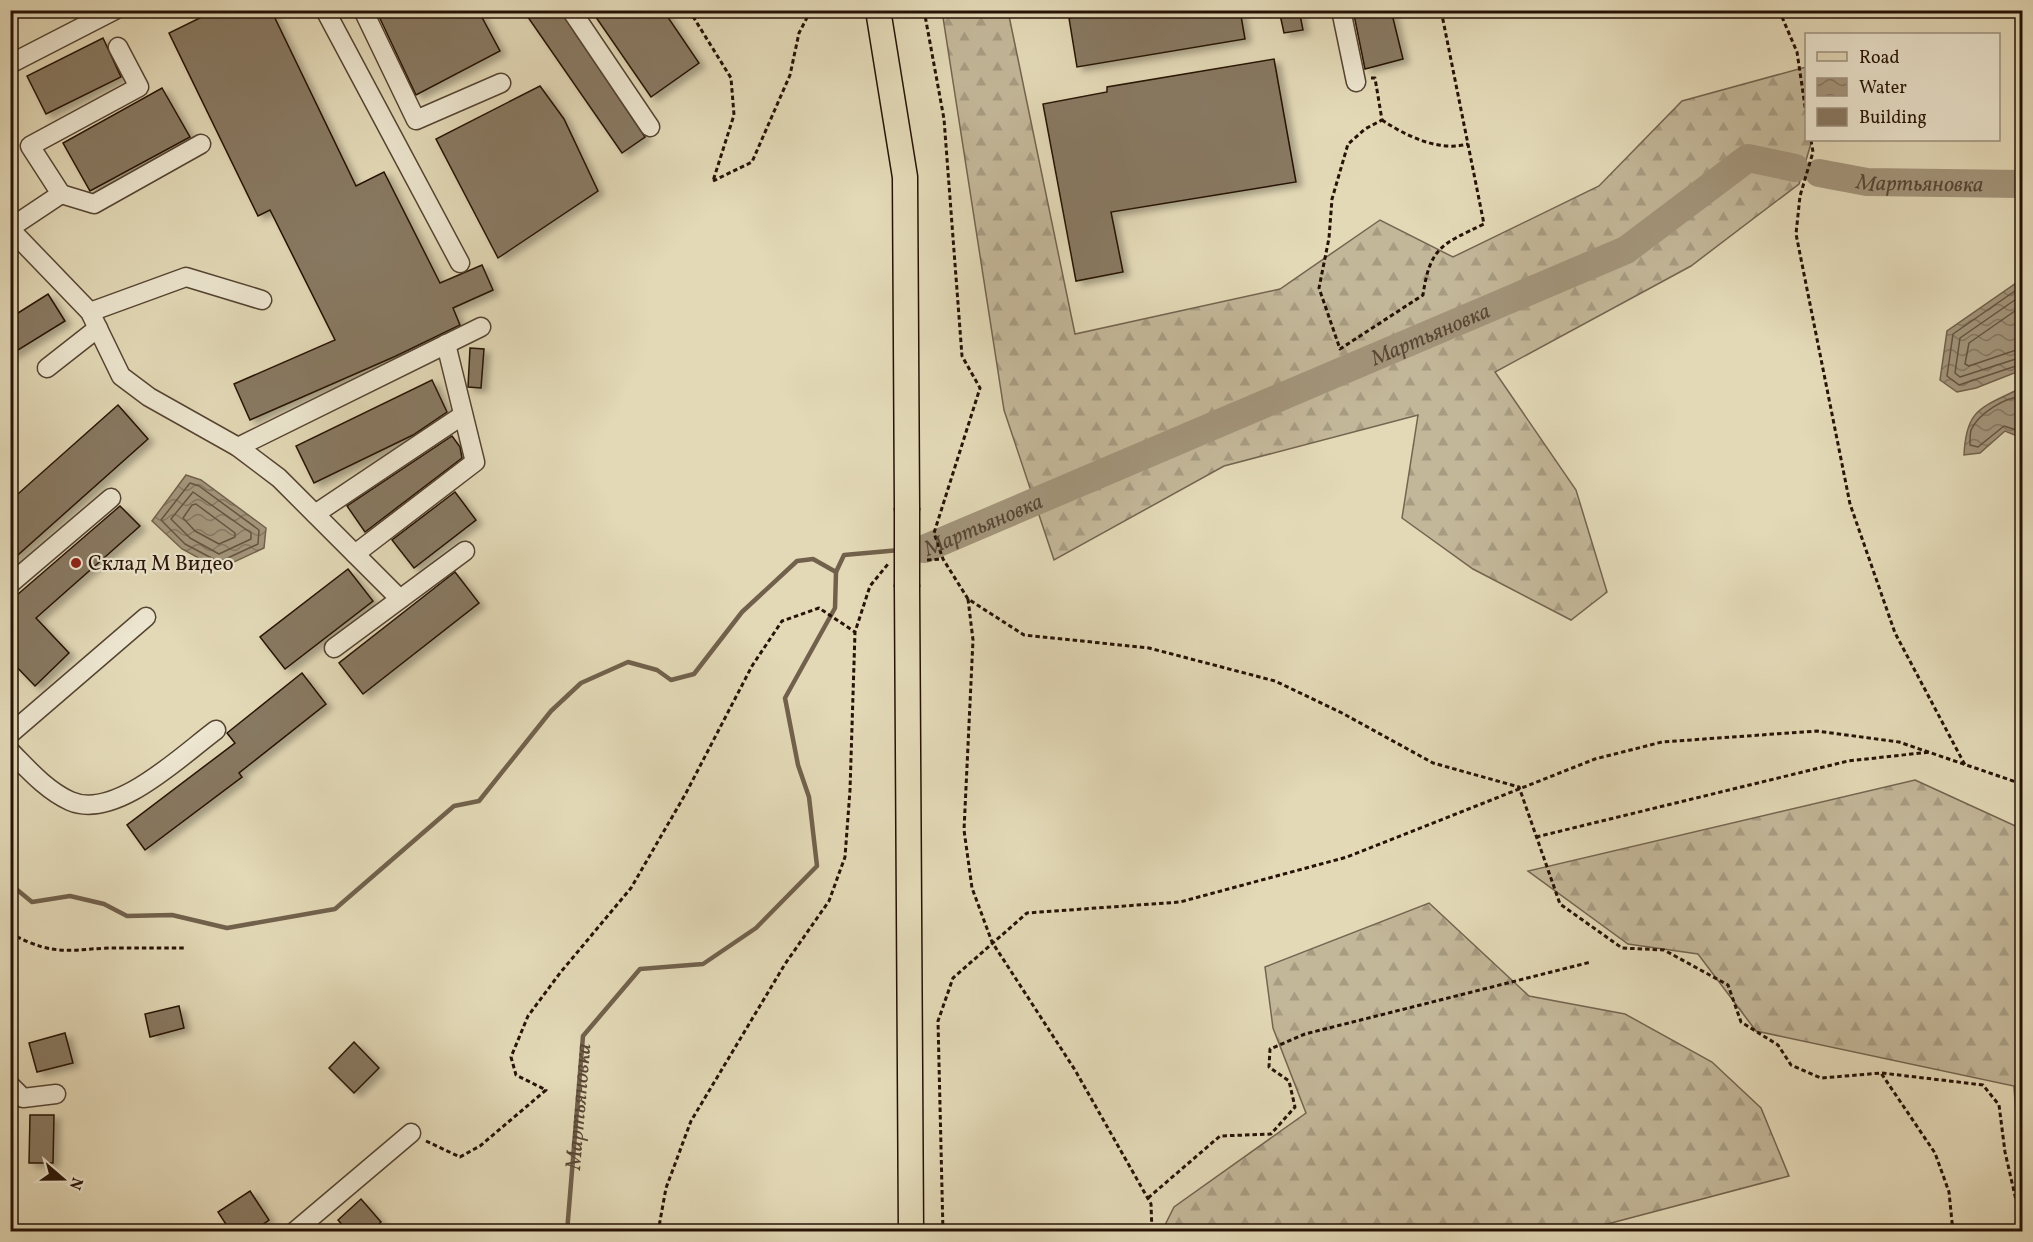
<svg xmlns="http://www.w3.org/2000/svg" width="2033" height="1242" font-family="Vollkorn,serif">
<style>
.forest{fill:url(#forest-firs);stroke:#746450;stroke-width:1.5}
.water{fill:url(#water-waves);stroke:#71614c;stroke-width:1.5}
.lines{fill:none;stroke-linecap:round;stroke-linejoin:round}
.shore{stroke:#645440;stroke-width:1.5}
.stream{stroke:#71614c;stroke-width:4.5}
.river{stroke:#a3957b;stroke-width:28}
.building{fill:#887962;stroke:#261206;stroke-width:1.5;filter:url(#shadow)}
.minor-casing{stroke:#554432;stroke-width:21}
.major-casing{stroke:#261206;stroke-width:27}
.path{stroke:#261206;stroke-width:3;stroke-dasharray:4.5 3;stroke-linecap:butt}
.minor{stroke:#ede6d0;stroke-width:18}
.major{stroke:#e3d9b7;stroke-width:24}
.major-bridge-casing{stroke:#261206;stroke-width:27;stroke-linecap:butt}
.major-bridge{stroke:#e3d9b7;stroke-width:24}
.poi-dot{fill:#8f2418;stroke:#ede6d0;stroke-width:2}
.labels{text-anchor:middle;stroke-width:4.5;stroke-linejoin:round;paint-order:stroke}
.poi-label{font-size:21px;fill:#261206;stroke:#ede6d0;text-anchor:start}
.water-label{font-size:22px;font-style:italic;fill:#584635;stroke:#ede6d0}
</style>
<defs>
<pattern id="forest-firs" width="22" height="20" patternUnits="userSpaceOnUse" patternTransform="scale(1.5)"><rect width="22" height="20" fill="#c3b799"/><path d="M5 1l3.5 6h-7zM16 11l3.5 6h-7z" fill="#a79c82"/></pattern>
<pattern id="water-waves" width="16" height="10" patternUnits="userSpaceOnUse" patternTransform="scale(1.5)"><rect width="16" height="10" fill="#a3957b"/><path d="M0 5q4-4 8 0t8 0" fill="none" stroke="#857863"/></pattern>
<filter id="shadow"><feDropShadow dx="6" dy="4" stdDeviation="3" flood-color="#0004"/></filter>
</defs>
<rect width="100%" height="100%" fill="#e3d9b7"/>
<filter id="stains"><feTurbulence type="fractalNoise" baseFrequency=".00333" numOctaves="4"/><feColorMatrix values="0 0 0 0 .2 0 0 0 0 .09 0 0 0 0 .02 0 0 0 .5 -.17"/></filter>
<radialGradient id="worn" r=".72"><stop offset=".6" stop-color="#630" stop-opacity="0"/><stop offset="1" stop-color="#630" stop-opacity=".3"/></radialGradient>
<g class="forest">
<path d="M942,11h66l67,323 205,-45 100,-69 73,37 146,-71 83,-85 124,-34v73h6l-13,44 -108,82 -196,106 81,118 31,102 -36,28 -98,-51 -71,-51 16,-103 -194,51 -170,94 -50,-150z"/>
<path d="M1915,780l107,49v352l-2,-4 -6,-91 -258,-55 -58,-77 -70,-10 -100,-73z"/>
<path d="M1429,903l100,93 96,18 87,48 49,46 28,68 -208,55h-419l12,-24 132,-94 -33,-85 -8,-61z"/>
</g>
<g class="water">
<path d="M2022,279v91l-46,18 -19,4 -17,-12 7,-49z"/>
<path d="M2017,390l5,1v47l-17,-7 -25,22 -16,2c2,-45 16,-47 53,-65z"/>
<path d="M186,475l15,5 65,48 -2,20 -45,21 -37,-20 -30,-28z"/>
</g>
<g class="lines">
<g class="shore">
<path d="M2022,286l-69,48 -6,42 12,9 63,-21"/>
<path d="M2022,295l-62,43 -5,35 5,4 62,-20"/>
<path d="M2022,306l-53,37 -4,21 4,2 53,-18"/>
<path d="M2022,397c-16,-1 -44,17 -51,33 -1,4 -1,11 -1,15l8,2 26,-21 18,6"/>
<path d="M190,483l9,3 60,44 -1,14 -39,18 -34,-18 -24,-24z"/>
<path d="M193,492l58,41v6l-32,15 -29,-16 -19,-19z"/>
<path d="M196,504l39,29v4l-16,7 -24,-13 -12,-13 9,-13z"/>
</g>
<g class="stream">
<path d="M10,884l22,18 38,-6 34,8 23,12 45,-1 55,13 108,-19 119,-103 25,-5 72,-90 30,-28 47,-21 29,8 14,10 23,-6 48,-62 55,-51 16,-2 23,13"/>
<path id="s1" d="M567,1232l16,-196 57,-67 63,-5 53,-36 61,-62 -8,-69 -11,-32 -13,-67 50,-90 1,-36 8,-17 56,-5"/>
</g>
<g class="river">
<path id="s2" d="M1819,173l48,9 155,2"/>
<path id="s3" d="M924,549l702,-299 122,-92 47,10"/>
</g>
</g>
<g class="building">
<path d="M216,10h55l85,176 28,-14 56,111 42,-18 11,25 -40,18 7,17 -64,31 -146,64 -16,-36 101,-44 -65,-130 -12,6 -89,-183z"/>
<path d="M376,10h102l22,41 -84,44z"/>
<path d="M523,10h37l85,127 -23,16z"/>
<path d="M591,10h72l36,53 -48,34z"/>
<path d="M1114,10h126l5,29 -168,28 -8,-49z"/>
<path d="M1279,10h20l4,20 -19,3z"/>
<path d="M1353,10h38l12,49 -38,10z"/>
<path d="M103,38l18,39 -75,37 -19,-38z"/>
<path d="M1274,59l22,123 -185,30 12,60 -47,9 -33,-177 64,-12v-5z"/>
<path d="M540,86l24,33 34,72 -100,67 -62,-119z"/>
<path d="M162,88l28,49 -100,54 -27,-48z"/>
<path d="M48,294l17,27 -55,34v-37z"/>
<path d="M470,348l14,1 -3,39 -13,-1z"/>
<path d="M432,380l15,32 -34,23 -99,48 -18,-37z"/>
<path d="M118,405l30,34 -138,123v-61z"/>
<path d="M452,436l8,11 2,11 -97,74 -18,-26z"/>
<path d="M455,492l21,28 -62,48 -22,-28z"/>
<path d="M120,506l20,20 -104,92 33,35 -34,33 -25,-26v-59z"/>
<path d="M348,569l25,32 -88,68 -25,-32z"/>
<path d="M455,572l24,31 -116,91 -24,-31z"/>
<path d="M302,673l24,31 -87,69 3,4 -97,73 -18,-25 108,-82 -8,-10z"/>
<path d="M179,1006l5,22 -34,9 -5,-23z"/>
<path d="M65,1033l8,30 -36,9 -8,-29z"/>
<path d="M354,1042l25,26 -25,25 -25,-25z"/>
<path d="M30,1115h24l-1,48h-24z"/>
<path d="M250,1191l19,29 -17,12h-21l-13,-20z"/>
<path d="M361,1199l20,23 -10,10h-23l-10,-12z"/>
</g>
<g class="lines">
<g class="minor-casing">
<g id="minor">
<path d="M325,10l135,253"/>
<path d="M363,10l53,110 85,-37"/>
<path d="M571,10l79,117"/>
<path d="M1341,10l15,72"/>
<path d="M10,64l105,-54"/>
<path d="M61,194l33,10 107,-60"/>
<path d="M10,228l51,-34 -31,-48 109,-59 -21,-40"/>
<path d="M10,229l80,83 31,64 28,21 89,50 41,31 121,121"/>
<path d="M90,312l96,-35 76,23"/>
<path d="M47,368l51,-40"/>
<path d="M238,447l243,-120"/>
<path d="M315,514l148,-99"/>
<path d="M355,554l120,-92 -29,-118"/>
<path d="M10,584l101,-86"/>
<path d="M334,648l131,-97"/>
<path d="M10,734l136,-117"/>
<path d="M10,751c18,18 36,39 60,50 45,20 112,-46 146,-71"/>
<path d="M10,1085l13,13 33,-4"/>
<path d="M294,1232l117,-99"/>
</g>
</g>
<g class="major-casing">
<g id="major">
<path d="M878,10l27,167 2,331"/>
<path d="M907,587l4,645"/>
</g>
</g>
<g class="path">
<path d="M689,10l42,68 3,37 -21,66"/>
<path d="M924,10l20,109 18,237 18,32 -46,145 9,26 25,40 56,36 125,13 126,33 67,32 91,50 86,24 41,117 62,44 42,2 64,35 13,37 37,23 13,20 30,13 60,-5 54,80 14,39 4,40"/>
<path d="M1779,10l18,42 9,61"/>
<path d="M1371,78h4l7,42 -17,9 -17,15 -16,55 -3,39 -10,50 21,61 83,-54c7,-49 20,-51 61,-71l-43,-214"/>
<path d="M1382,120c24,16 57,32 86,24"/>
<path d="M1811,140l2,12 -13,44 -4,38 54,270 45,129 70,132"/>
<path d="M713,181l39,-19 38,-87 9,-42 12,-23"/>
<path d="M927,560l16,-1"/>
<path d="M968,599l5,41 -9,190 8,58 20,54 83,128 76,134 1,28"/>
<path d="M1536,837l312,-76 82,-9"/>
<path d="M10,933c49,27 63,14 113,15 21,0 41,0 61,0"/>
<path d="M1882,1073l101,12 16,20 6,47 11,48 6,13"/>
<path d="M426,1141l34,16 20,-11 66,-56 -30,-15 -5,-18 17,-41 32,-43 71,-85 55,-95 66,-127 30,-45 37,-13 36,24"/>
<path d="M1148,1198l72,-62 51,-2 24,-27 -6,-26 -20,-14 1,-18 35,-15 286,-72"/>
<path d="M658,1232l8,-44 25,-67 94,-157 44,-63 16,-44 5,-67 5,-158 15,-46 18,-22"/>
<path d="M943,1232l-5,-211 15,-43 74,-65 153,-11 167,-45 248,-98 67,-17 155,-11 82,11 123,42"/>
</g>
<use href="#minor" class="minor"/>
<use href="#major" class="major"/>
<g class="major-bridge-casing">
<path id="major-bridge" d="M907,508v79"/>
</g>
<use href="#major-bridge" class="major-bridge"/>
</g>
<circle class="poi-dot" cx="76" cy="563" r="6"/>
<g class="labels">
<g class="poi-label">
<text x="88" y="570">Склад М Видео</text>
</g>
<g class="water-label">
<text dy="8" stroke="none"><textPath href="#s2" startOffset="102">Мартьяновка</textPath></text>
<text dy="8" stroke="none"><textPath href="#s3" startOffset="550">Мартьяновка</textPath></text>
<text dy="8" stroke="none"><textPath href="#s3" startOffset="64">Мартьяновка</textPath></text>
<text dy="8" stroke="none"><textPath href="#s1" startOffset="126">Мартьяновка</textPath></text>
</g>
</g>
<rect width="2033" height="1242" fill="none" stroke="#e3d9b7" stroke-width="36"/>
<rect x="12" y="12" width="2009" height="1218" fill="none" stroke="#261206" stroke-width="3"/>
<rect x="18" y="18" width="1997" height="1206" fill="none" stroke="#261206" stroke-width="1.5"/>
<rect x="1805" y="33" width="195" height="108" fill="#ede6d0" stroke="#9d917f" stroke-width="1.5"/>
<rect x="1817" y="52" width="30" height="9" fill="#e3d9b7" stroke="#9d917f" stroke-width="1.5"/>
<text x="1859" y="63" font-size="18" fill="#261206">Road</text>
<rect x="1817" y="78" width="30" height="18" fill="url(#water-waves)" stroke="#9d917f" stroke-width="1.5"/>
<text x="1859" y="93" font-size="18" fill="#261206">Water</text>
<rect x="1817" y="108" width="30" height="18" fill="#887962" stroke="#9d917f" stroke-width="1.5"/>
<text x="1859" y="123" font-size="18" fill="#261206">Building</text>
<g transform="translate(63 1179) rotate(110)" stroke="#ede6d0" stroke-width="4.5" paint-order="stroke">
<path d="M0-4.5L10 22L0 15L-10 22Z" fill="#261206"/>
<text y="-9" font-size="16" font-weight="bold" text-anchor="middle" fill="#261206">N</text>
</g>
<rect width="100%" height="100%" filter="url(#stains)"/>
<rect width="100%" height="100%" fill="url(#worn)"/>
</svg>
